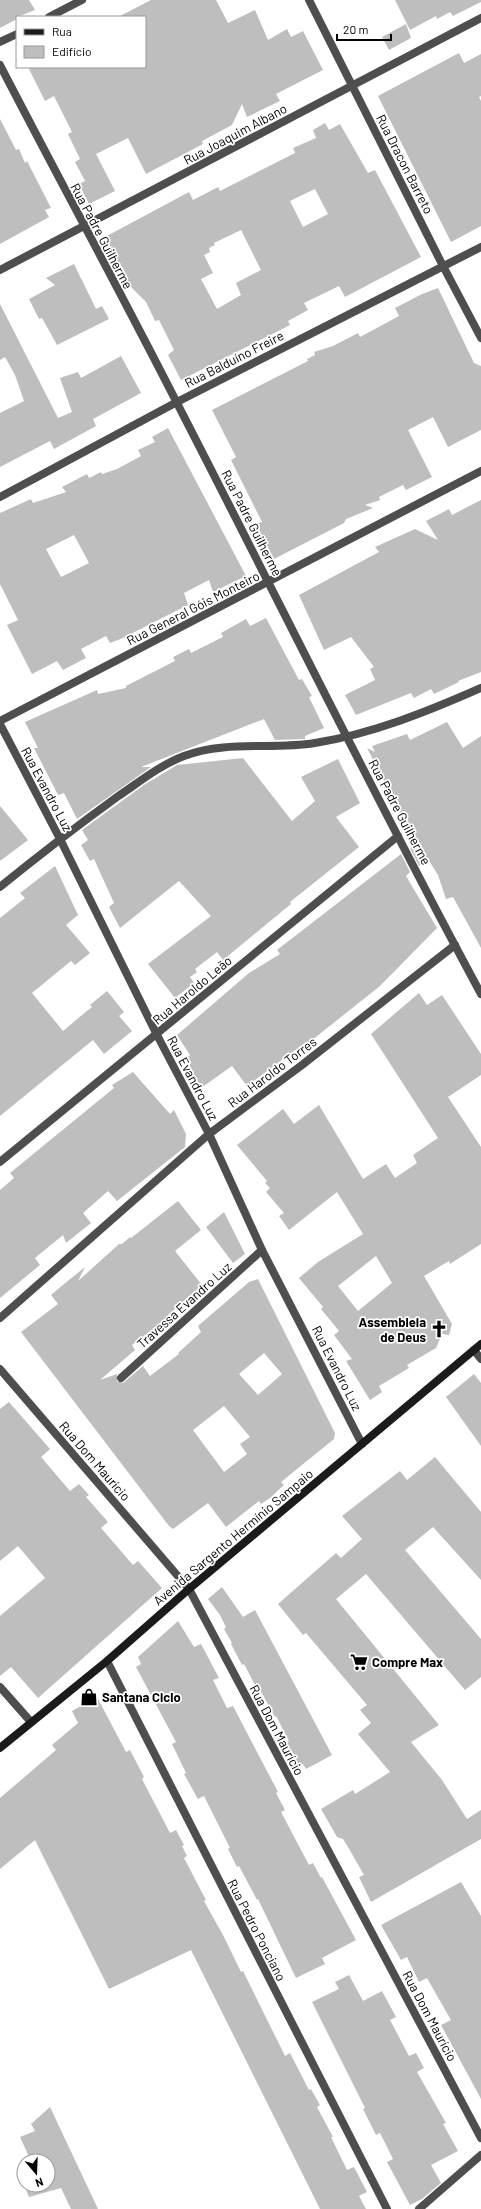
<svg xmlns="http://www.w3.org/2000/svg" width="481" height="2209" font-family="Barlow,sans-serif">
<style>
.building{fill:#bebebe;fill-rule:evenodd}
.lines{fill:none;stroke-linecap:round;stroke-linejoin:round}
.minor{stroke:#4e4e4e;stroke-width:8}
.secondary{stroke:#1b1b1b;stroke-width:8}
.labels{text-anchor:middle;stroke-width:3.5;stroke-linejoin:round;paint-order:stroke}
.street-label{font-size:13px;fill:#000;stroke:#fff}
.poi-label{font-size:13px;font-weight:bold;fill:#000;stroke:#fff;text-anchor:start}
</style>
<rect width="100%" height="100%" fill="#fff"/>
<g class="building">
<path d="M0,0h29l6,10 -18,7v2l-17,9z"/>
<path d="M151,0h65l12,23 27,-13 13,30 19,-11 4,8 12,-6 20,39 -47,24 4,7 -33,16 -5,-13 -10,21 -30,16 1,3 -57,30 -18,-36 -32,16 19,37 -26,13 -10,-20 6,-3 -10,-19 5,-3 -12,-25 4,-2 -18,-36 -9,5 -17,-34h117v-50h-27z"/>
<path d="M395,0h86v2l-28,14 -3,-4 -13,7 -1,-3 -26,14z"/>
<path d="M406,24l5,14 -22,12 -7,-13z"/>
<path d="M459,53l5,10 17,-9v42l-2,1 2,4v125l-30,16 -73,-146z"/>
<path d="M0,119l16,31 3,-1 6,14 2,-2 24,47 -6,2 4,7 -49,27z"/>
<path d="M325,123l4,7 11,-6 28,49 7,-3 46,87 -76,40 -6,-11 -35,17 4,7 -20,11 2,4 -109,55 -13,-25 6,-5 -15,-30 -4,1 -9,-19 -16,-16 -25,-49 84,-45 4,8 25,-13 2,4 75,-38 -2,-5 23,-10 -3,-8zM315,189l13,25 -25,13 -13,-26zM241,230l20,40 -25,13 5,12 -24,14 -16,-30 12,-6 -9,-18 6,-3 -1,-4 6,-3 -1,-2z"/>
<path d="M74,264l22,45 6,-3 7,13 -52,26 -15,-27 -3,1 -10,-20 26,-14 -9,-7z"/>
<path d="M438,288l36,75 7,3v64l-33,17 -15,-30 -25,13 24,47 -26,13 -3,-5 -24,12 1,3 -15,5 8,3 -27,11 -2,4 -70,36 -18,-35 6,-2 -31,-62 5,-3 -24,-47 96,-49 -1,-2 8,-4 -1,-3 19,-6 25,-13 2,4 39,-21 -4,-8 27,-14z"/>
<path d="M0,304l58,114 14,-6 -12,-34 18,-6 3,6 40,-22 20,37 -48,26 3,7 -42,23 -4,-8 -50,26v-54l24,-12 -9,-26 -10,-18 -5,3z"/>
<path d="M168,428l78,148 -33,16 -4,-12 -25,13 4,12 -26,13 -39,20 -13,5 -4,-7 -25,13 5,9 -23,12 -6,-9 -25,13 -25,-49 11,-5 -18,-36v-71l31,-14 2,4 33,-11 -4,-5 25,-13 2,4 12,-6 1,2 15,-5 24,-13 -3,-6 17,-8 -3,-5zM74,535l15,28 -28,14 -15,-28z"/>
<path d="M481,500v172l-23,9 1,1 -25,12 -3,-5 -17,9 -3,-5 -55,22 -11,-20 30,-15 -5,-11 4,-2 -23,-30 -27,13 -25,-55 80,-43 -4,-5 40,-18 23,11 -12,-19 23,-12 3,6z"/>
<path d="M266,618l33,62 3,-1 10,17 -3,1 15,31 -19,8v3l-30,1 -11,-21 -123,48h10l-74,52 -13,-26 -6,2 -24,-47h4l-13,-26 72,-32 1,4 28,-6v-2l49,-25 -2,-4 16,-8 2,4 32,-16 -2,-4 25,-14 4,7z"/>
<path d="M447,722l16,26 18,-12v212l-28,-51 -7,2 -8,-24 -10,-16 -9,7 -9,-18 6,-5 -49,-95 8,4 -3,-6 35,-12 3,6z"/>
<path d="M243,758l49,63 23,-20 -14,-24 37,-18 22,44 -24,14 23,30 -69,55 1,2 -68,56 -6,-8 -22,17 2,3 -7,5 4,6 -19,15 -27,-34 63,-48 -32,-35 -59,47 -11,-21 5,-4 -20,-44 -4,2 -9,-16 7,-5 -6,-10 62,-45 33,-20z"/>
<path d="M0,806l28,34 -28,21z"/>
<path d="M401,854l9,18 -4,4 31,52 -57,58 -73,58 -1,-2 -59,44 -15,-20 -31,22 -15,-29 4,-4 -13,-20 72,-62 31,-19 -3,-4z"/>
<path d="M55,866l23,49 -12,10 24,28 -15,12 -4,-4 -39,32 31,38 25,-21 4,-3 -2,-2 17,-14 17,21 -5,4 13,15 -28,23 -11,-14 -93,76v-198l25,-20 -5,-5z"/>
<path d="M419,993l8,12 15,-10 39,59v21l-33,22 33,50v97l-31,20 -1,-3 -25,15 28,48 -3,11 -7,-1 -6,14 -29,17 2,3 -30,18 3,6 -12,8 -24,-39 6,-2 -18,-24 5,-4 -18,-22 2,-2 -24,-29 19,-16 45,-28 -26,-42 -48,38 -10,-14 5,-3 -18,-21 4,-4 -5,-5 2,-2 -30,-36 46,-36 11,15 25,-19 44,74 23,-15 9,14 22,-15 -4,-8 25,-17 -67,-104zM376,1256l16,27 -34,28 -20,-25z"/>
<path d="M133,1072l37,42 4,-4 12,24 -1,13 -68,54 -9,-10 -25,22 8,10 -25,20 -3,-8 -28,23 5,7 -40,33v-108l14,-12 -4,-5 104,-85 -2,-3z"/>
<path d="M178,1201l23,29 -26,21 27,34 -34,30 2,4 -6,6h-6l-26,20 3,5 -35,30 17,-6v7l6,2 20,-17 7,10 29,-22 -1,-1 23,-21 -3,-6 51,-44 9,-3 77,154 -1,6 -53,43 3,3 -14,13 -9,6 -2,-3 -33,26 -18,-24 -35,26 -4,-3 -148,-194 37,-28 -7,-9 13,-11 21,-17 -7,14 41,-37h3l8,-7 1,1zM264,1353l18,21 -24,21 -19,-21zM224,1406l26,31 -10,7 7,10 -23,18 -31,-42z"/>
<path d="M224,1212l21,42 -12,9 -27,-36z"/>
<path d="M474,1374l7,9v63l-35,-49z"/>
<path d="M9,1402l41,47 -9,8 29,34 9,-7 10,11 -3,2 22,25 -7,6 32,37 5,-4 24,27 -124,110 -27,-31 -11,9v-60l45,-38 -27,-32 -18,15v-152z"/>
<path d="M435,1457l46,55v68l-48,-53 -28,23 76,89v38l-16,13 -99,-116 -30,25 103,126 -28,17 31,38 25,39 14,-9v29l-110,63 -12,-25 5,-2 -16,-28 -5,-8 -6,-2 -16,-28 32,-19 2,4 35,-22 -32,-38 13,-11 -11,-13 7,-5 -61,-72 -3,2 -25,-31 58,-51 5,5 21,-19 -20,-23 58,-45 7,9z"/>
<path d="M222,1587l21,30 12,-7 77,145 -26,14 -3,-5 -4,2 -13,-23 3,-2 -13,-25 -1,1 -17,-31 -2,1 -12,-23 -2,1 -11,-21 1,-1 -8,-14 2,-2 -6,-12 -12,-16z"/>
<path d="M178,1621l16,26 7,-3 18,34 -6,2 14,28 6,-2 45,86 -2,1 9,17 -4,2 28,53 4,-2 8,15 1,-1 34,63 -34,18 3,6 -29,14 -38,-79 -1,1 -18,-34 -2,1 -9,-18 2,-1 -26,-52 -6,3 -14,-25 2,-1 -14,-29 4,-2 -40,-75 5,-3 -3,-7z"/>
<path d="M97,1697l29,55 4,-2 14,27 -2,2 28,54 6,-3 8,15 -2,1 5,10 -3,2 22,42 -2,1 20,36 17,35 2,-1 42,85 5,-3 19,37 2,-1 9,16 -3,2 16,30h-2l16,33 7,-3 13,25 -8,4 7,13h-46l-129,-259 -82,39 -74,-149 -35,29v-71l56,-48 -4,-5 26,-22 -6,-12z"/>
<path d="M461,1882l20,34v183l-40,-74 10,-5 -11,-19 -13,-23 -8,4 -12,-25 -6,3 -20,-35z"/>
<path d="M349,1975l14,26 19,-10 14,26 -6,3 19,36 7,-3 8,15 -7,4 29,51 -3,1 15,27 -27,14 10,18 -19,16 -12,6 -23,-43 6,-3 -13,-26 -4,2 -13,-26 2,-1 -53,-106 27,-13 -4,-7z"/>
<path d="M50,2107l48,102h-27l-10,-21 -32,9 -5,-12h24v-24h-17l-11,-24 15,-6 -4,-7z"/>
</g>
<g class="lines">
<g class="minor">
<path d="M309,0l134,266 38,72"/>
<path d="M49,17l33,-17"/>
<path d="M0,42l17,-8"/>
<path d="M0,65c59,114 120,226 178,340 101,196 198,395 303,589"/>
<path d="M0,270l481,-252"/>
<path d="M0,497l177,-95 304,-155"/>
<path d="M0,721l481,-250"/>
<path d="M0,724l60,115 97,196 52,99 53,116 100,194"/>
<path d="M0,887c38,-31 77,-61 117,-90 21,-14 43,-32 67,-41 42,-16 88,-6 131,-13 57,-9 114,-32 166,-55"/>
<path d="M0,1162l398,-326"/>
<path d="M0,1318l209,-184 93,-69 153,-120"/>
<path d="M474,1350l7,9"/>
<path d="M0,1369l189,220 292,549"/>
<path d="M121,1378l141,-128"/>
<path d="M107,1661l280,548"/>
<path d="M0,1687l31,35"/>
<path d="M419,2209l62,-54"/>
</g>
<path class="secondary" d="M0,1748l107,-87 82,-72 292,-245"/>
</g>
<defs>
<g id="church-bare" transform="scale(1.38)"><path d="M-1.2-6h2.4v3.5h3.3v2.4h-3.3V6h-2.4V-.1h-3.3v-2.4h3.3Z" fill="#000" stroke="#fff" stroke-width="2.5" paint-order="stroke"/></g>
<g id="supermarket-bare" transform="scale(1.38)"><path d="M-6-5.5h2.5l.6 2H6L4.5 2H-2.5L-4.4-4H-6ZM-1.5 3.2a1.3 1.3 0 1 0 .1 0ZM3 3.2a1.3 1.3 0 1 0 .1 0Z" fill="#000" stroke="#fff" stroke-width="2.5" paint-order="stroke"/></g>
<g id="shop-bare" transform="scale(1.38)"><path d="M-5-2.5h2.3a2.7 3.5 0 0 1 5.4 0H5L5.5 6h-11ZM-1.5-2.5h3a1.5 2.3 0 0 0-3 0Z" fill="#000" stroke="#fff" stroke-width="2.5" paint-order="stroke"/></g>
</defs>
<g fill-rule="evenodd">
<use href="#church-bare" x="439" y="1329"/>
<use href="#supermarket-bare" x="359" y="1662"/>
<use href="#shop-bare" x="89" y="1697"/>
</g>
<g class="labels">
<g class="street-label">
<text transform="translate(235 134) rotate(-28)" y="5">Rua Joaquim Albano</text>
<text transform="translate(405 164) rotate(63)" y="5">Rua Dracon Barreto</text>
<text transform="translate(102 236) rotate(62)" y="5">Rua Padre Guilherme</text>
<text transform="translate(234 359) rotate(-27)" y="5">Rua Balduíno Freire</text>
<text transform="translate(252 523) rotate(63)" y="5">Rua Padre Guilherme</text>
<text transform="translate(193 608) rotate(-27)" y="5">Rua General Góis Monteiro</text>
<text transform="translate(47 789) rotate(62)" y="5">Rua Evandro Luz</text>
<text transform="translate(400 812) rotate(62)" y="5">Rua Padre Guilherme</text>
<text transform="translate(192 990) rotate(-40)" y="5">Rua Haroldo Leão</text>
<text transform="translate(272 1072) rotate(-37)" y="5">Rua Haroldo Torres</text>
<text transform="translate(193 1078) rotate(62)" y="5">Rua Evandro Luz</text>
<text transform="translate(184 1305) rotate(-42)" y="5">Travessa Evandro Luz</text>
<text transform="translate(337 1368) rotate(63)" y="5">Rua Evandro Luz</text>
<text transform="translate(95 1461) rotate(49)" y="5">Rua Dom Maurício</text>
<text transform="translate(233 1537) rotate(-40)" y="5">Avenida Sargento Hermínio Sampaio</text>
<text transform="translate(277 1730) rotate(62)" y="5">Rua Dom Maurício</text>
<text transform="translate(257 1930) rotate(63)" y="5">Rua Pedro Ponciano</text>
<text transform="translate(430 2016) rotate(62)" y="5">Rua Dom Maurício</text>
</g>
<g class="poi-label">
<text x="426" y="1327" text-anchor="end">Assembleia<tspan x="426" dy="15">de Deus</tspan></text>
<text x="372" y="1667">Compre Max</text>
<text x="102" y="1702">Santana Ciclo</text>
</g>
</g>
<rect x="16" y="16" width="130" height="52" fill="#ffffff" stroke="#999999"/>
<rect x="24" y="29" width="20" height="6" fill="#1b1b1b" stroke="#999999"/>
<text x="52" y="36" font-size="12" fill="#000000">Rua</text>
<rect x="24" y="46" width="20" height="12" fill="#bebebe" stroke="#999999"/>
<text x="52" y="56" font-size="12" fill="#000000">Edifício</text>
<g transform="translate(36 2173) rotate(161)"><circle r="19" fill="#ffffff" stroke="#999999"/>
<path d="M0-3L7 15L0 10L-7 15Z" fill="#000000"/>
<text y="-6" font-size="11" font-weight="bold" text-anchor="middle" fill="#000000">N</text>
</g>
<path d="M337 34v6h54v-6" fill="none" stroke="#000000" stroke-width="2"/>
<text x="343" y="34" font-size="12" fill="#000000" stroke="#ffffff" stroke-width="3" paint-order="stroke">20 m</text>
</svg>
